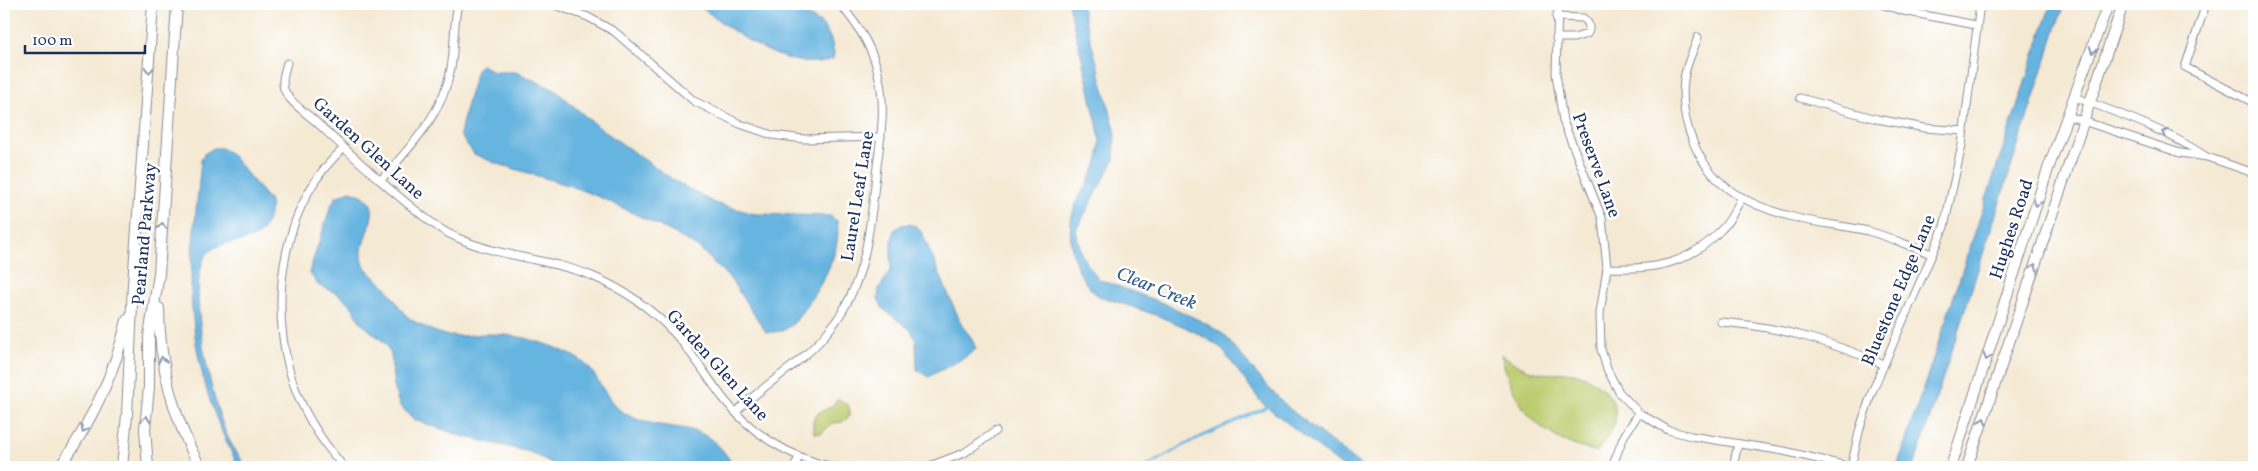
<svg xmlns="http://www.w3.org/2000/svg" width="2258" height="471" font-family="Vollkorn,serif">
<style>
.green{fill:#bdcc6f;stroke:#6c7e66}
.water{fill:#66b4e0;stroke:#40729f}
.lines{fill:none;stroke-linecap:round;stroke-linejoin:round}
.stream{stroke:#66b4e0;stroke-width:2.5}
.street-casing{stroke:#888c98;stroke-width:9}
.secondary-casing{stroke:#888c98;stroke-width:12}
.street{stroke:#fff;stroke-width:7}
.secondary{stroke:#fff;stroke-width:10}
.oneway{stroke:#8d97ae}
.labels{text-anchor:middle;stroke-width:5;stroke-linejoin:round;paint-order:stroke}
.street-label{font-size:18px;fill:#1b2f5e;stroke:#fff}
.water-label{font-size:19px;font-style:italic;fill:#355e8c;stroke:#fff}
</style>
<rect width="100%" height="100%" fill="#fff"/>
<filter id="ink" filterUnits="userSpaceOnUse"><feTurbulence type="fractalNoise" baseFrequency=".02" numOctaves="2"/><feDisplacementMap in="SourceGraphic" scale="10" xChannelSelector="R" yChannelSelector="G"/><feConvolveMatrix kernelMatrix="1 2 1 2 8 2 1 2 1" color-interpolation-filters="sRGB"/></filter>
<filter id="wash" filterUnits="userSpaceOnUse"><feTurbulence type="fractalNoise" baseFrequency=".0096" numOctaves="4" result="noise"/><feDisplacementMap in="SourceGraphic" scale="20" xChannelSelector="R" yChannelSelector="G"/><feGaussianBlur stdDeviation="1.12" result="paint"/><feColorMatrix in="noise" values="0 0 0 0 0 0 0 0 0 0 0 0 0 0 0 0 0 1.4 0 .05"/><feComposite in="paint" operator="in"/></filter>
<g filter="url(#wash)">
<rect width="100%" height="100%" fill="#f4e9d3"/>
<g class="green">
<path d="M1501,354c10,7 21,15 34,18 13,4 26,-1 38,1 20,4 48,25 42,49 -3,10 -12,21 -18,30 -56,-12 -84,-44 -96,-98z"/>
<path d="M838,399c9,4 14,8 11,18l-7,5 -10,1 -10,10h-8c-6,-26 14,-18 24,-34z"/>
</g>
<g class="water">
<path d="M697,4h92l33,20 9,15 3,14 -1,6c-46,16 -102,-29 -136,-55z"/>
<path d="M1068,4h13l34,126 -1,30 -38,70 6,26 16,23 70,26 37,18 18,11 44,52 24,24 72,57h-20l-82,-65 -40,-54c-36,-26 -81,-38 -122,-52 -10,-6 -16,-17 -21,-27 -9,-20 -11,-47 -1,-67 9,-19 22,-34 23,-56 0,-12 -4,-26 -7,-38 -7,-35 -16,-70 -25,-104z"/>
<path d="M2051,4h13l-150,463h-17z"/>
<path d="M482,65l12,7h22l39,18 38,33 39,28 43,30 39,22 41,11 75,2 7,5c6,30 -18,69 -36,92 -3,5 -7,11 -12,14 -7,5 -14,5 -23,5l-35,-52 -32,-32 -27,-16 -70,-34 -34,-13 -73,-22 -21,-9 -14,-19c4,-24 11,-45 18,-68z"/>
<path d="M214,148h7l9,5 39,47c3,8 1,10 -1,18 -9,35 -43,15 -61,36 -23,29 4,141 17,174 5,14 14,27 23,39h-8c-25,-46 -41,-95 -46,-148 -6,-51 4,-108 8,-159l3,-6z"/>
<path d="M350,191c43,11 10,41 12,65 0,3 1,8 3,11 5,7 13,12 19,18 10,11 15,26 28,35 7,5 31,16 38,16 13,1 26,-2 38,-2 12,0 26,2 37,4 19,5 53,16 65,31 10,12 18,33 31,42 45,29 80,-2 113,56h-174l-30,-15 -68,-16 -47,-16 -15,-14 -6,-16 -3,-35 -5,-11 -25,-21 -10,-18 -13,-11 -20,-9 -9,-13 22,-66 5,-9z"/>
<path d="M908,224l8,2 6,7 40,93 9,11 5,12c-12,11 -33,19 -47,28l-12,-7 -1,-29 -5,-11 -28,-21 -5,-11 1,-9 12,-20v-24l3,-15 8,-5z"/>
</g>
<g class="lines">
<path class="stream" d="M1145,467l49,-27 75,-34"/>
</g>
</g>
<g filter="url(#ink)">
<g class="lines">
<g class="street-casing">
<g id="street">
<path d="M552,4l36,13 27,15 79,69 46,23 32,11 32,4 77,-2"/>
<path d="M1558,4l-2,70 7,47 39,97 5,50 -7,45 1,36 6,20 12,23 20,21 29,17 23,6 93,15 67,16"/>
<path d="M1881,4l22,7 73,14"/>
<path d="M2206,4l-21,63 69,36"/>
<path d="M1698,37c-4,13 -13,29 -14,43 -5,42 14,89 50,113 17,11 40,19 59,24 25,7 50,8 75,14 22,6 43,16 64,23"/>
<path d="M1556,38h18l13,-4c4,-5 2,-12 -4,-16l-27,-1"/>
<path d="M287,63c-2,8 -6,17 -3,26 5,13 21,23 31,32 39,36 78,73 120,104 9,7 20,12 30,16 41,17 86,18 127,35 31,13 61,34 83,58 18,20 32,43 48,64 27,35 66,59 109,69"/>
<path d="M2075,97c45,17 90,32 130,59"/>
<path d="M1800,98l77,21 48,9 39,3"/>
<path d="M2068,116l112,37 27,4 47,16"/>
<path d="M344,148c-60,53 -74,146 -55,221 9,36 31,71 55,98"/>
<path d="M381,180c30,-34 62,-66 70,-112 4,-21 2,-43 7,-64"/>
<path d="M1607,268c46,2 81,-3 114,-38 9,-8 15,-22 21,-33"/>
<path d="M1721,322c61,5 106,19 162,42"/>
<path d="M736,412c30,-30 68,-49 94,-83 36,-44 40,-100 46,-154 4,-37 11,-64 2,-102 -5,-25 -21,-49 -38,-69"/>
<path d="M794,467l5,-10"/>
<path d="M927,467l37,-14 32,-22"/>
<path d="M1612,467l12,-31 15,-23"/>
<path d="M1733,467l5,-23"/>
<path d="M1851,467l9,-39 12,-36 72,-165 18,-82 18,-141"/>
</g>
</g>
<g class="secondary-casing">
<g id="secondary">
<path d="M159,308c0,56 14,109 41,159"/>
<path d="M60,467c31,-45 55,-94 67,-147"/>
<path d="M122,467l5,-52 6,-131 20,-280"/>
<path d="M148,467l-3,-38 4,-42v-51l10,-62 18,-270"/>
<path d="M1951,467l97,-298 60,-165"/>
<path d="M1967,467l156,-463"/>
</g>
</g>
<use href="#street" class="street"/>
<use href="#secondary" class="secondary"/>
</g>
<defs><path id="oneway-chevron" d="M-2-3.5L2.5 0L-2 3.5" fill="none" stroke-width="1.6" stroke-linecap="round" stroke-linejoin="round" transform="scale(1.25)"/></defs>
<g class="oneway">
<use href="#oneway-chevron" transform="translate(2093 50) rotate(110)"/>
<use href="#oneway-chevron" transform="translate(149 70) rotate(94)"/>
<use href="#oneway-chevron" transform="translate(2165 133) rotate(-155)"/>
<use href="#oneway-chevron" transform="translate(2037 203) rotate(108)"/>
<use href="#oneway-chevron" transform="translate(162 226) rotate(-86)"/>
<use href="#oneway-chevron" transform="translate(2034 267) rotate(-71)"/>
<use href="#oneway-chevron" transform="translate(1987 357) rotate(108)"/>
<use href="#oneway-chevron" transform="translate(162 360) rotate(-99)"/>
<use href="#oneway-chevron" transform="translate(146 419) rotate(-85)"/>
<use href="#oneway-chevron" transform="translate(1983 421) rotate(-71)"/>
<use href="#oneway-chevron" transform="translate(84 429) rotate(119)"/>
</g>
</g>
<g class="labels">
<g class="street-label">
<text transform="translate(369 148) rotate(42)" y="6">Garden Glen Lane</text>
<text transform="translate(1597 165) rotate(70)" y="6">Preserve Lane</text>
<text transform="translate(857 196) rotate(-81)" y="6">Laurel Leaf Lane</text>
<text transform="translate(2011 229) rotate(-72)" y="6">Hughes Road</text>
<text transform="translate(144 234) rotate(-85)" y="6">Pearland Parkway</text>
<text transform="translate(1898 290) rotate(-67)" y="6">Bluestone Edge Lane</text>
<text transform="translate(718 365) rotate(48)" y="6">Garden Glen Lane</text>
</g>
<g class="water-label">
<text transform="translate(1157 287) rotate(22)" y="7">Clear Creek</text>
</g>
</g>
<rect width="2258" height="471" fill="none" stroke="#fff" stroke-width="20"/>
<path d="M25 45v8h120v-8" fill="none" stroke="#1b2f5e" stroke-width="2.5"/>
<text x="32" y="45" font-size="15" fill="#1b2f5e" stroke="#ffffff" stroke-width="4" paint-order="stroke">100 m</text>
</svg>
